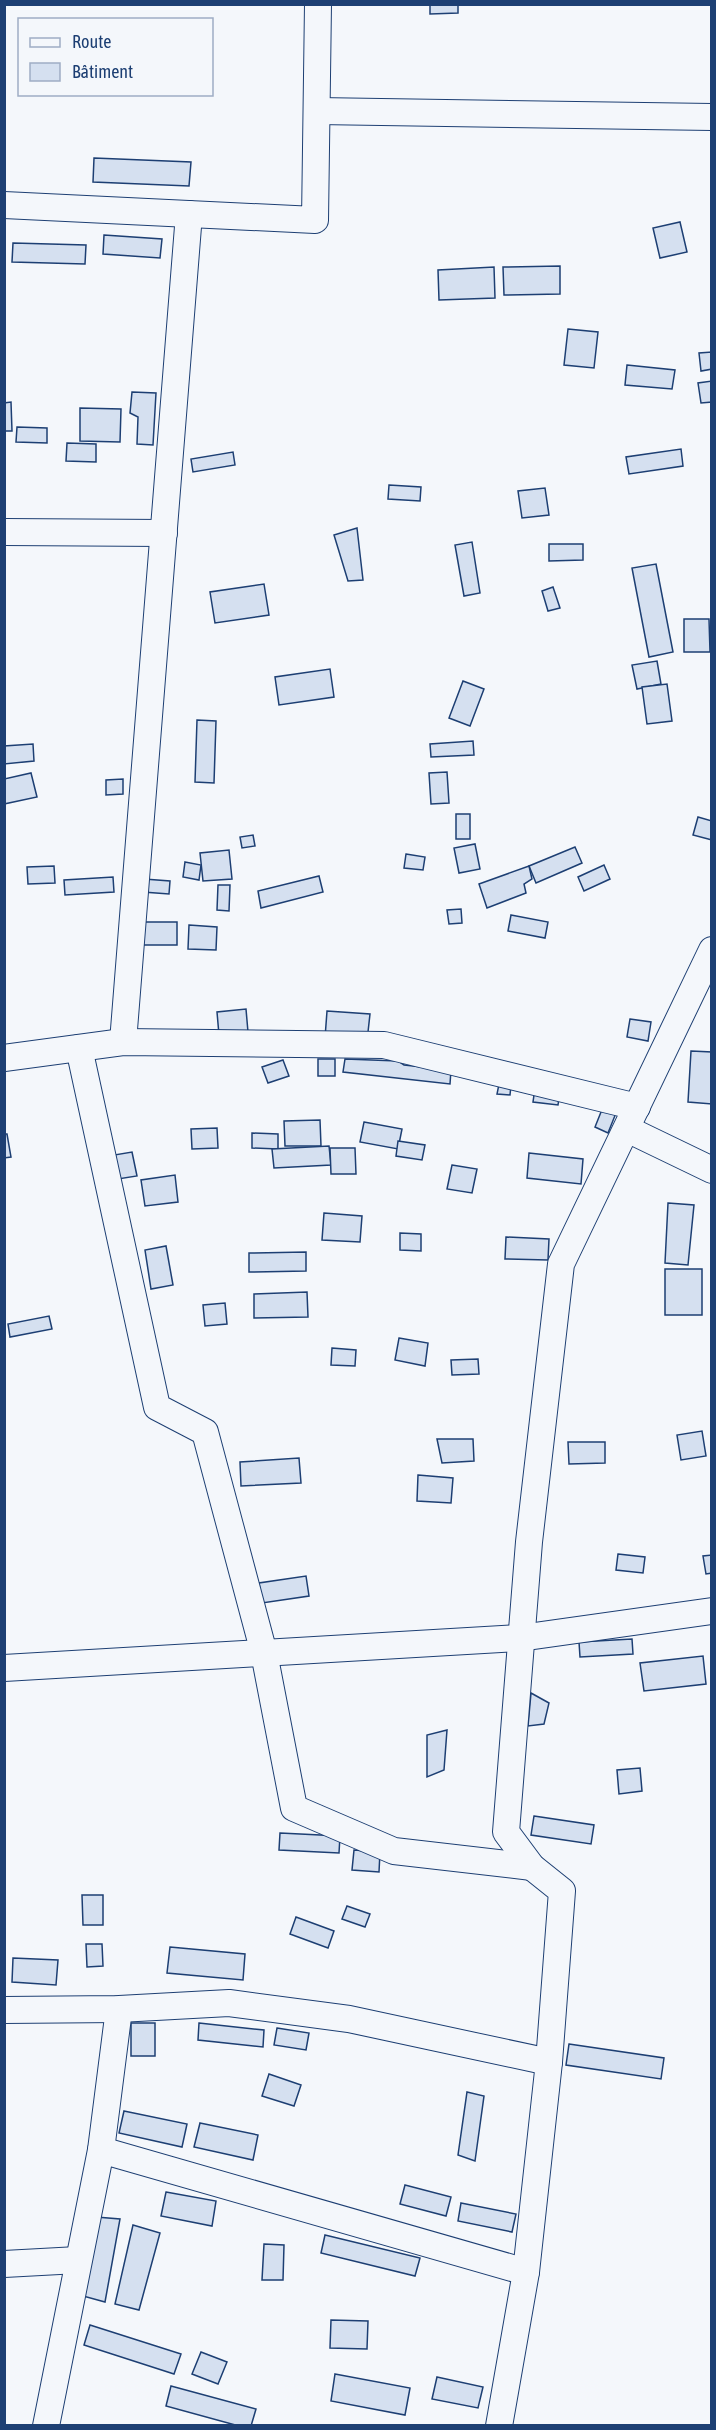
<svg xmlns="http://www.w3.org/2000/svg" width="716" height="2430" font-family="'Asap Condensed',sans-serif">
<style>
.building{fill:#d5e0f0;stroke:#1d3f73;stroke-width:1.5}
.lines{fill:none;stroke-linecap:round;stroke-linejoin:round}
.minor-casing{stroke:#1d3f73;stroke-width:28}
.minor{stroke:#f4f7fb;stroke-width:26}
</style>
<rect width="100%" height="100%" fill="#f4f7fb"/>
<g class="building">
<path d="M430,4h28v9l-28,1z"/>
<path d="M94,158l97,4 -2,24 -96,-4z"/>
<path d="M680,222l7,30 -27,6 -7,-30z"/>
<path d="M104,235l58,4 -2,19 -57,-4z"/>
<path d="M13,243l73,2 -1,19 -73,-2z"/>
<path d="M560,266v28l-56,1 -1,-28z"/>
<path d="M494,267l1,31 -56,2 -1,-30z"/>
<path d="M568,329l30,3 -4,36 -30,-3z"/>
<path d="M712,352v17l-11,2 -2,-18z"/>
<path d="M627,365l48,5 -3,19 -47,-4z"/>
<path d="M712,381v21l-11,1 -3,-20z"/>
<path d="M132,392l24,1 -3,52 -16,-1 1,-27 -8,-4z"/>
<path d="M11,402l1,29h-8v-28z"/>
<path d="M80,408l41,1 -1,33 -40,-1z"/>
<path d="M17,427l30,1v15l-31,-1z"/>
<path d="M67,443l29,1v18l-30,-1z"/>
<path d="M681,449l2,17 -54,8 -3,-17z"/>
<path d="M233,452l2,13 -42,7 -2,-13z"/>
<path d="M389,485l32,2 -1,14 -32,-2z"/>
<path d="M545,488l4,27 -27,3 -4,-27z"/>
<path d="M357,528l6,52 -15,1 -14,-46z"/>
<path d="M472,542l8,51 -16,3 -9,-51z"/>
<path d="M549,544h34v16l-34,1z"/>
<path d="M656,564l17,88 -24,5 -17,-89z"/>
<path d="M264,584l5,31 -54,8 -5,-31z"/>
<path d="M553,587l7,21 -12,3 -6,-20z"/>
<path d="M684,619h25l1,33h-26z"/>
<path d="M657,661l4,23 -24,5 -5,-24z"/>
<path d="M330,669l4,28 -55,8 -4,-28z"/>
<path d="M463,681l21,8 -14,37 -21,-8z"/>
<path d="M667,684l5,37 -25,3 -5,-37z"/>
<path d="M197,720l19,1 -2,62 -19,-1z"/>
<path d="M473,741l1,14 -43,2 -1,-13z"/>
<path d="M33,744l1,17 -30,3v-18z"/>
<path d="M447,772l2,31 -18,1 -2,-31z"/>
<path d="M31,773l6,24 -33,7v-25z"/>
<path d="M123,779v15l-17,1v-15z"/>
<rect x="456" y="814" width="14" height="25"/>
<path d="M698,817l14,4v19l-19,-5z"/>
<path d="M253,835l2,11 -13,2 -2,-11z"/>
<path d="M475,844l5,25 -21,4 -5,-25z"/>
<path d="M575,847l7,16 -46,20 -7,-17z"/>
<path d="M229,850l3,29 -29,2 -3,-28z"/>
<path d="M406,854l19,3 -2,13 -19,-2z"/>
<path d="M185,862l16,3 -2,15 -16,-3z"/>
<path d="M604,865l6,14 -26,12 -6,-14z"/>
<path d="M54,866l1,17 -27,1 -1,-17z"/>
<path d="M529,866l3,13 -8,5 2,9 -39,15 -8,-24z"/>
<path d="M319,876l4,16 -62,16 -3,-17z"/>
<path d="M113,877l1,15 -49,3 -1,-15z"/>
<path d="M144,879l26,2 -1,13 -26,-2z"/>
<path d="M218,885h12l-1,26 -12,-1z"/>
<path d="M461,909l1,14 -13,1 -2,-14z"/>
<path d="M511,915l37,7 -3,16 -37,-7z"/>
<path d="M141,922h36v23h-37z"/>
<path d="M189,925l28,2 -1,23 -28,-1z"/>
<path d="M246,1009l2,23 -29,3 -2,-23z"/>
<path d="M327,1011l43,3 -3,27 -42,-3z"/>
<path d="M630,1019l21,3 -3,19 -21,-4z"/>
<path d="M691,1051l21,1v52l-24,-2z"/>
<rect x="318" y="1059" width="17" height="17"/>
<path d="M345,1059l53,2 6,4 47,5 -1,14 -107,-12z"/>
<path d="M283,1060l6,16 -21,7 -6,-16z"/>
<path d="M499,1084l12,1 -1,10 -13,-1z"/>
<path d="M535,1088l25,3 -2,14 -25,-3z"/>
<path d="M603,1107l13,6 -8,20 -13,-6z"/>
<path d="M320,1120l1,26h-36l-1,-25z"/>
<path d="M364,1122l38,7 -4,20 -38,-7z"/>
<path d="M217,1128l1,20 -26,1 -1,-20z"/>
<path d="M252,1133l26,1v15l-26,-1z"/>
<path d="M4,1134h3l4,23 -7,1z"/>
<path d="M398,1141l27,4 -3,15 -26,-4z"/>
<path d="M329,1146l2,19 -57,3 -2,-19z"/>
<path d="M330,1148h25l1,26h-25z"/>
<path d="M132,1152l5,24 -19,3 -4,-24z"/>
<path d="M529,1153l54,6 -2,25 -54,-6z"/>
<path d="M452,1165l25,4 -5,24 -25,-4z"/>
<path d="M175,1175l3,27 -33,4 -4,-26z"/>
<path d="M668,1203l26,2 -6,60 -23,-2z"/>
<path d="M324,1213l38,3 -2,26 -38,-2z"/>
<path d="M400,1233l21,1v17l-21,-1z"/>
<path d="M506,1237l43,2 -1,21 -43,-1z"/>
<path d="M166,1246l7,39 -22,4 -6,-39z"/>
<path d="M306,1252v19l-57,1v-19z"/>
<rect x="665" y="1269" width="37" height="46"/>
<path d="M307,1292l1,25 -54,1v-24z"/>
<path d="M225,1303l2,21 -22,2 -2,-21z"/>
<path d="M49,1316l3,13 -42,8 -2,-13z"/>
<path d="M399,1338l29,5 -3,23 -30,-6z"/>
<path d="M332,1348l24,2 -1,16 -24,-1z"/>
<path d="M478,1359l1,15 -27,1 -1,-15z"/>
<path d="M702,1431l4,25 -25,4 -4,-25z"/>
<path d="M437,1439h36l1,22 -32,2z"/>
<path d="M568,1442h37v21l-36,1z"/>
<path d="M299,1458l2,25 -60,3 -1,-24z"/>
<path d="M418,1475l35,3 -2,25 -34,-2z"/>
<path d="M618,1554l27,3 -2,16 -27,-3z"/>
<path d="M712,1555v18l-6,1 -3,-18z"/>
<path d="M306,1576l3,20 -47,7 -3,-20z"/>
<path d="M632,1639l1,15 -53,3 -1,-15z"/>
<path d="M703,1656l3,28 -62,7 -4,-28z"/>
<path d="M531,1693l18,10 -5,21 -16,2z"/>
<path d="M447,1730l-3,40 -17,7v-42z"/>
<path d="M640,1768l2,23 -23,3 -2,-24z"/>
<path d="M534,1816l60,9 -3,19 -60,-9z"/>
<path d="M280,1833l60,3 -1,17 -60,-3z"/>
<path d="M354,1850l26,2 -1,20 -27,-2z"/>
<path d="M82,1895h21v30h-20z"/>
<path d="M347,1906l23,8 -5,13 -23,-8z"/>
<path d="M296,1917l38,14 -6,17 -38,-14z"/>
<path d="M86,1944h16l1,22 -16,1z"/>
<path d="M170,1947l75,7 -2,26 -76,-7z"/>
<path d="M13,1958l45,2 -2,25 -44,-3z"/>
<rect x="131" y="2023" width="24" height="33"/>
<path d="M199,2023l65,7 -1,17 -65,-7z"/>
<path d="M277,2028l32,5 -3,17 -32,-5z"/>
<path d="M569,2044l95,14 -3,21 -95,-14z"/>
<path d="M269,2074l32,11 -7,21 -32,-10z"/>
<path d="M467,2092l17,4 -9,65 -17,-6z"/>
<path d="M124,2111l63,13 -5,23 -63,-14z"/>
<path d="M200,2123l58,12 -5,25 -59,-13z"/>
<path d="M405,2185l46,12 -5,19 -46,-12z"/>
<path d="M166,2192l50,9 -4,25 -51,-10z"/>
<path d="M461,2203l55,11 -4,18 -54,-11z"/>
<path d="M96,2217l24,2 -15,83 -22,-6z"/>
<path d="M133,2225l27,8 -21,77 -24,-6z"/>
<path d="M325,2235l95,23 -5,18 -94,-23z"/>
<path d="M264,2244l20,1 -1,35h-21z"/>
<path d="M331,2320l37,1 -1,28 -37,-1z"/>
<path d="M90,2325l91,29 -7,20 -90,-29z"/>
<path d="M201,2352l26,10 -9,22 -26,-10z"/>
<path d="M335,2374l75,14 -5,27 -74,-14z"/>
<path d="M437,2377l46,10 -5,21 -46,-9z"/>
<path d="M171,2386l85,23 -5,17h-12l-73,-20z"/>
</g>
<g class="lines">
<g class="minor-casing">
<g id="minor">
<path d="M317,111l395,6"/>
<path d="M4,205l311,15 3,-216"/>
<path d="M4,532l160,1"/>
<path d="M123,1042l66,-828"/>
<path d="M79,1048l78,359 48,25 59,221 30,155 100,43 138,16"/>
<path d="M4,1058l119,-16 261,3 253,62"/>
<path d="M627,1129l85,41"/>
<path d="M4,1668l516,-30 192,-27"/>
<path d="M4,2010l115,-1 110,-6 120,16 200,43"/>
<path d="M101,2150l425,122"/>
<path d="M4,2264l74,-4"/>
<path d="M46,2426l55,-276 18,-141"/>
<path d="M499,2426l27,-154 23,-210 13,-171 -30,-24 -26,-35 23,-290 32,-278 151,-314"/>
</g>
</g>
<use href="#minor" class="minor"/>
</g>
<rect width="716" height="2430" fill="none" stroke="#1d3f73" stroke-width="12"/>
<rect x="18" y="18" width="195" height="78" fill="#f4f7fb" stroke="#9eadc5" stroke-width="1.5"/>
<rect x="30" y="38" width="30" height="9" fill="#f4f7fb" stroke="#9eadc5" stroke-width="1.5"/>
<text x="72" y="48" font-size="18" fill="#1d3f73">Route</text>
<rect x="30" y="63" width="30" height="18" fill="#d5e0f0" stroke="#9eadc5" stroke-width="1.5"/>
<text x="72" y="78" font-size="18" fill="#1d3f73">Bâtiment</text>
</svg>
